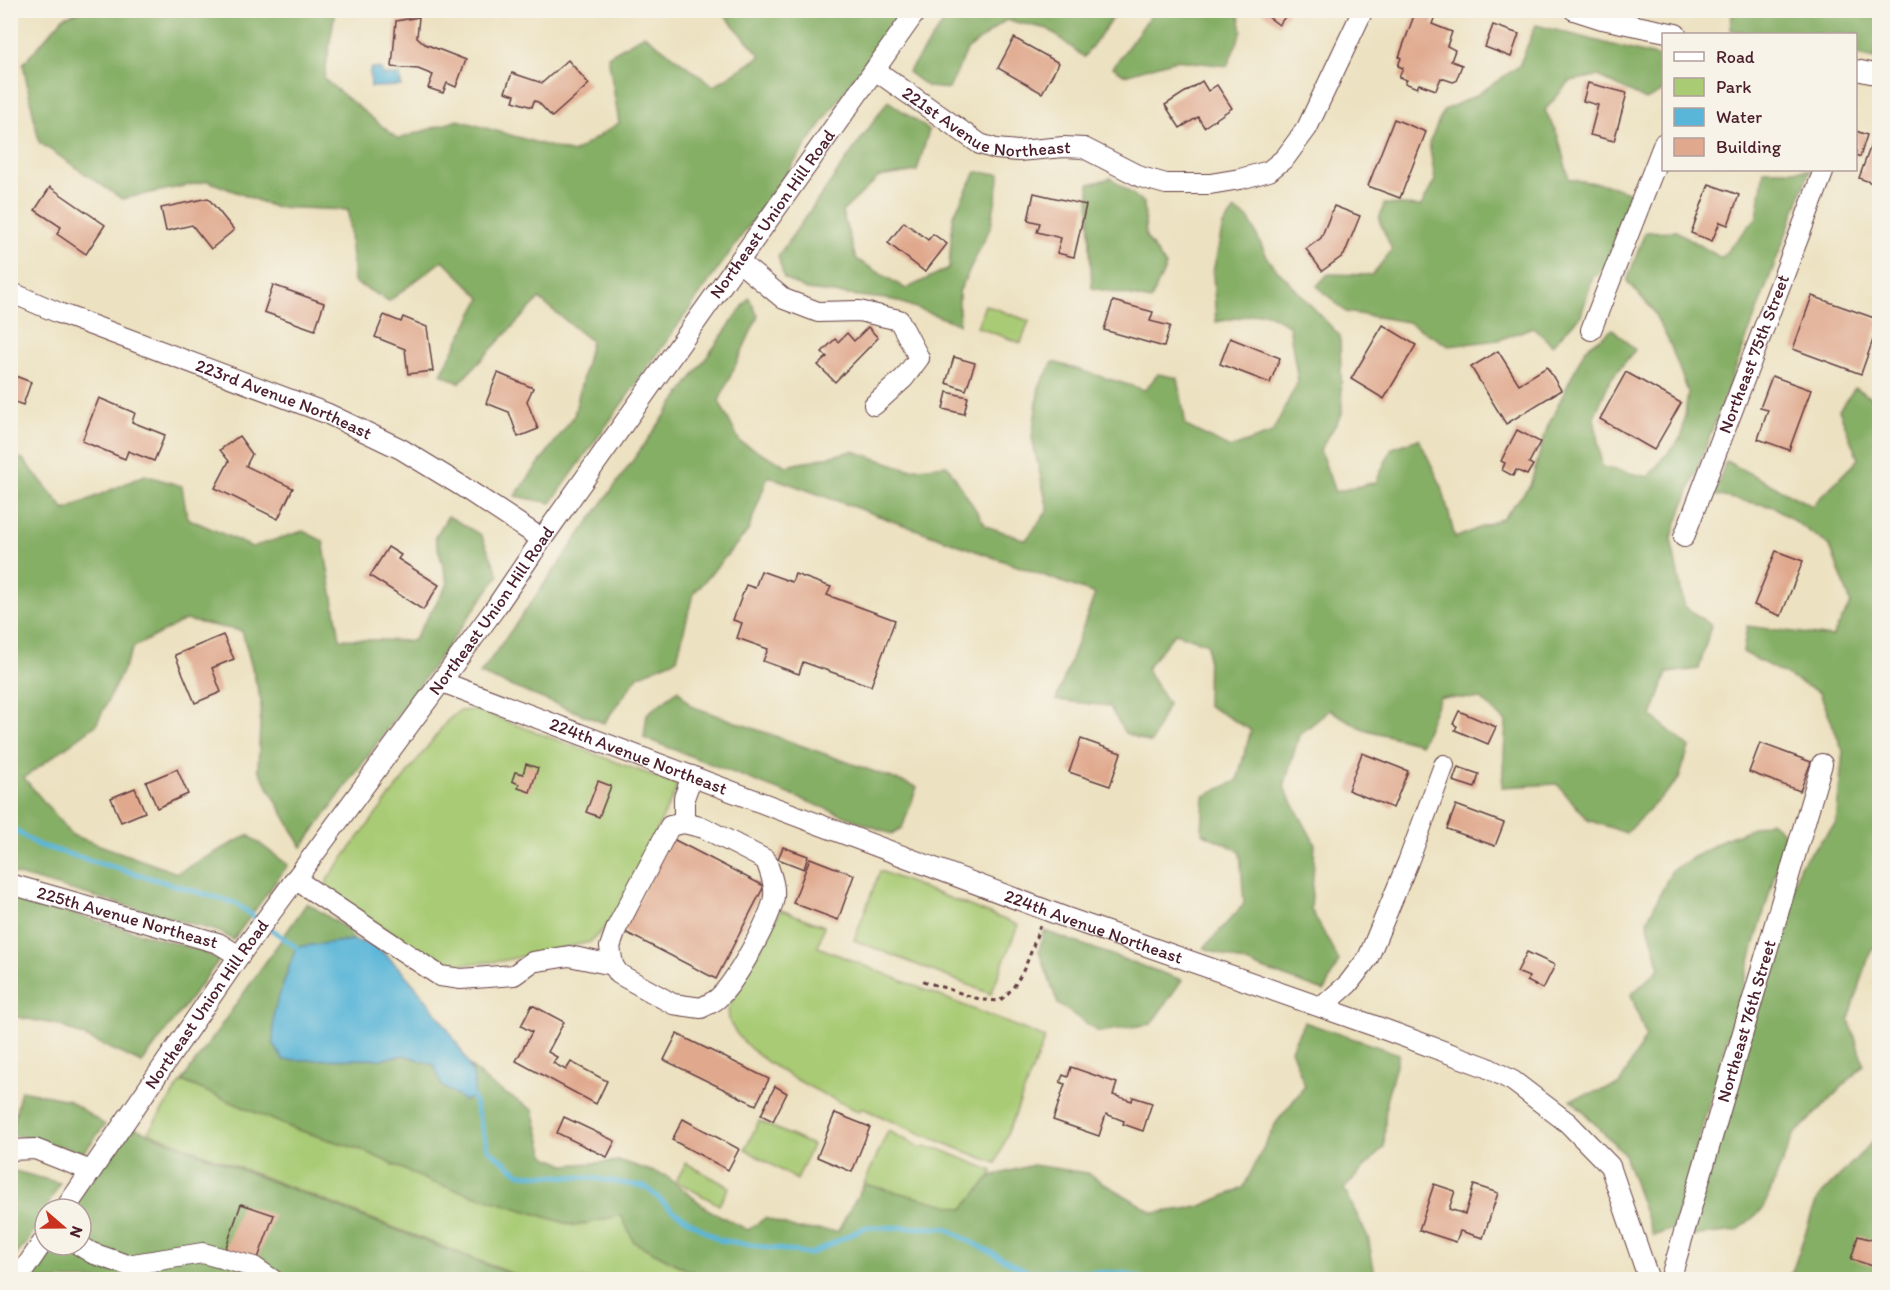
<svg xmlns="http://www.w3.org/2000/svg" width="1890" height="1290" font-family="Itim,sans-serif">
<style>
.green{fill:#a9cb74;stroke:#7a7550;stroke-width:1.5}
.forest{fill:#86af66;stroke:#686748;stroke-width:1.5}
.water{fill:#5ab6d8;stroke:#526a82;stroke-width:1.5}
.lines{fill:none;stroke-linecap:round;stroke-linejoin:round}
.stream{stroke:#5ab6d8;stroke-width:5}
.building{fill:#e0a98e}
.minor-casing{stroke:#623c41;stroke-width:22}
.path{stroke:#623c41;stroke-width:3;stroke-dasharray:4.5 4.5;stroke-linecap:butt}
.minor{stroke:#fff;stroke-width:20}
.labels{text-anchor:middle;stroke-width:6;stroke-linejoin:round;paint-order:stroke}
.street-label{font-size:18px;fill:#4a1f2b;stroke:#f7f3e8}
</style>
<rect width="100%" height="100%" fill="#f7f3e8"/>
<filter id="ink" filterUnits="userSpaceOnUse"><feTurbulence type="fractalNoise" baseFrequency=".0167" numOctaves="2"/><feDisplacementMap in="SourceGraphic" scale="12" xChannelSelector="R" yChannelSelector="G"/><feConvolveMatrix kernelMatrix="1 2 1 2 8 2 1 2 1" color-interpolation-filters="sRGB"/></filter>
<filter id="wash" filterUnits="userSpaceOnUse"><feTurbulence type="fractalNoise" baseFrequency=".008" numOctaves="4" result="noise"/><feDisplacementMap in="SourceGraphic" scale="24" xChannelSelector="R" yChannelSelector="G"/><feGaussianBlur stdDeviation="1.35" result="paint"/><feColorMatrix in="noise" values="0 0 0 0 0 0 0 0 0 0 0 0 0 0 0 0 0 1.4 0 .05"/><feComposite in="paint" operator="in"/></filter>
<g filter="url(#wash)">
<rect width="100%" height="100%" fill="#ece1c0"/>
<g class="green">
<path d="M985,305l44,16 -8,22 -44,-16z"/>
<path d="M476,710l202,75 -62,132 -26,25 -89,19 -48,4 -18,-4 -110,-71 3,-12 119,-157 12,-10z"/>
<path d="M880,871l138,54 -27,69 -137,-54z"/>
<path d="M781,910l43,16 -6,21 227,91 -49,125c-46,-17 -90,-35 -134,-55l-3,4c-38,-20 -110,-50 -129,-89 -2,-4 -1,-10 -2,-14z"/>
<path d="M182,1081l110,47 70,22 69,32 144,44 46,-11 13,27 57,30 55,7h-220l-378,-147z"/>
<path d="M759,1121l53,24 -15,35 -52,-31z"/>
<path d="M888,1131l32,16 19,2 54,22 -2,5 -28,33 -99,-25z"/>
<path d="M686,1163l43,24 -10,18 -43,-24z"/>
</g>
<g class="forest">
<path d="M85,10l250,1 -11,68 74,60 60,-19 115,33 46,-30 -11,-67 36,-21 70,51 47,-30 -35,-39 -2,-6h178l-351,492 -36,-7 59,-80 17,-75 -52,-42 -80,84 -18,-9 40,-76 -38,-38 -54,41 -35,-19 -6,-72 -74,-3 -66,-26 -86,18 -83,-57 -16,-78 41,-47z"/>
<path d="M952,11v-1l166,1 -34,46 -36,-28 -42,-9 -39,30 -18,39 -21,-2 -20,-15z"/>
<path d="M1154,11h84l4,20 -15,35 -51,-6 -51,15 -12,-8z"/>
<path d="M1732,11h147v26l-4,22 -19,-4v-21h-104l-21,-4z"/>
<path d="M1536,25l127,33v33l-17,9 -48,-24 -28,5 -25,29 13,26 11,43 39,6 28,10 -26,69 -17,13 -12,38 -29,30 -19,-18 -34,13 -50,6 -41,-24 -62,-10 -29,-26 11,-12 44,1 20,-25 -13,-30 5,-16 37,2 14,-26 -6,-37 15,-33 31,-14 44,-30z"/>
<path d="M888,101l41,29 -12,41 -38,6 -37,35 14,47 50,30 43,-21 4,-52 23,-44 24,2 -9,52 -32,66v32l-65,-24 -88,-10 -22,-12 -6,-22z"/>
<path d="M1764,170h46l-139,369 13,67 27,19 -12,44 -32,4 -15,43 37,31 -10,32 -53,54 -38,-13 -31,-36 -55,3 4,-65 -25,-23 -41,-2 -19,47 -58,-15 -33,-19 -31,25 -15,52 31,57 -4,65 28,52 -15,30 -120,-43 40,-44 -4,-53 -38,-18 2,-37 33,-15 14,-51 -44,-25 1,-61 -33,-11 -29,36 22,35 -17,39 -26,-10 -16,-27 -53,-6 39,-106 -327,-118 -20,55 -55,63 -16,65 -39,17 -34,47 -124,-49 269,-376 9,18 -39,85 21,41 47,24 66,-15 55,18 39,-4 39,61 40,14 22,-30 -16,-72 7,-51 14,-25 92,28 13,-16 20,4 8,48 44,22 42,-15 26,-52 -9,-56 -24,-13 -49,10 -3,-50 10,-47 12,-15 14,9 20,42 71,75 2,78 -22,36 15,42 41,-10 16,-34 27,-9 23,48 13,51 48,-20 27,-32 17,-58 38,-79 28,-20 22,21 -25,30 -16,37 8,50 46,10 34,-41 6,-44 -18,-48 -18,-35 -25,-28 18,-49 31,-1 45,27 36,-41z"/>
<path d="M1111,178l33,25 2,34 20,29 -15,34 -59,-12 -2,-39 -1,-65z"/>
<path d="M1855,388l25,15 -1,538 -9,12 -21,66 15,46 -71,71 -30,73 -26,22 -47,5 110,-371 36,-42 7,-72 -23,-58 -77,-41 4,-26 85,11 19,-34 -21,-57 -56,-39 -60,-12 12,-34 86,45 46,-47 -19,-49z"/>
<path d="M11,457l12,2 42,51 80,-35 37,11 5,32 65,29 51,-16 20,10 17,98 73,2 35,-57 -13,-47 13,-21 33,19 18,40 -197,272 -44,-78 3,-68 -19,-70 -57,-11 -51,27 -38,78 -72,53 48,57 105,38 71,-38 40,30 -55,75 -13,-8 -209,-59z"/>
<path d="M678,690l13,16 226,81 -15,41 -11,6 -247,-96 3,-24z"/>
<path d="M1770,821l16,14 -113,394 -20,7 -29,-82 -53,-55 48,-14 27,-49 -15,-41 29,-27 -13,-47 25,-51 53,-31z"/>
<path d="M11,896l187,54 21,10 -77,103 -83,-38 -48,-9z"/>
<path d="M307,903l43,28 3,9 -57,8 40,111h45l24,-4 29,10 8,21 32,-6 -6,-16 23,21 42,25 12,46 20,9 56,-4 45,15 43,34 39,20 17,-12 32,11 41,2 26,-47 99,25 28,-33 42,-11 54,8 67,40 45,-6 44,-19 33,-65 29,-37 -14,-37 13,-27 95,32 -13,47 -2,46 -40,42 24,48 8,43h-630l-55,-8 -57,-30 -13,-27 -46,11 -144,-44 -69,-32 -70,-22 -110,-47z"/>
<path d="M1044,931l138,49 -31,44 -52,8 -41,-28 -19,-53z"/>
<path d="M21,1090l47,10 37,25 -21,27 -73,-18z"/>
<path d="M124,1124l399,155 -506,1 28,-35h36v-36h-16z"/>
<path d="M1879,1135v144l-97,1 10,-8 25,-73z"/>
<path d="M11,1170l49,13 -33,60 -16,17z"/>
</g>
<g class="water">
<path d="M372,68l9,1 2,6h17l1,11 -30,1 -1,-16z"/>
<path d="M353,940c7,2 16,3 22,7 27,16 92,101 99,132 1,5 0,12 -1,18l-8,4 -23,-15 -8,-21 -29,-10 -24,4 -98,1 -10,-17 1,-32 22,-64z"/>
</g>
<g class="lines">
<g class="stream">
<path d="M10,827l28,18 197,58 61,44"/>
<path d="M473,1097l15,52 32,25 72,4 54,9 26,23 47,30 92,14 55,-27 79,1 81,43 96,2 25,7"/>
</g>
</g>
<g id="blocks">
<g class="building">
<path d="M1259,10h31l-11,15z"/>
<path d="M1416,10l20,3 -4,11 20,8 -5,14 8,4 -4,11 11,4 -6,16 -3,1 -12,-4 -5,12 -17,-6 -2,4 -12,-5 2,-3 -8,-3 4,-9 -5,-2 3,-8 -2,-1z"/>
<path d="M419,17l-2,20 8,7 41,16 -10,27 -9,-4 -4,10 -15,-5 5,-13 -15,-6 -26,-2 4,-46z"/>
<path d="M1493,25l26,9 -8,23 -26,-10z"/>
<path d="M1014,38l45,25 -17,30 -44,-25z"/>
<path d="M568,60l21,24 -37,33 -14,-15 -4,-1 -2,6 -19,-6 2,-6 -10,-3 7,-19 30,10z"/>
<path d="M1202,81l6,10 9,-6 15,23 -28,19 -6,-10 -18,11 -15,-23z"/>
<path d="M1588,83l39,10 -13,48 -24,-6 8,-30 -15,-4z"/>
<path d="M1394,119l32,13 -26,66 -32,-12z"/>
<path d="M1856,131l11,4 -7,22 -4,-2z"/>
<path d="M1876,131l4,2v53l-21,-8z"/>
<path d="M1709,184l30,11 -11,30 -8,-3 -8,19 -21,-8z"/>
<path d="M50,187l55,38 -19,29 -29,-20 4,-7 -26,-17z"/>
<path d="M1034,193l52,12 -12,52 -17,-4 4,-15 -24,-6 3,-9 -12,-3z"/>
<path d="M208,198l26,32 -23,19 -19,-24 -26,6 -5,-23z"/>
<path d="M1334,206l26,10 -16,39 -22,16 -16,-22 15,-11z"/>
<path d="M904,222l24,18 5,-6 14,10 -22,28 -37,-29z"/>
<path d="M273,285l51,18 -9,27 -51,-18z"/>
<path d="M1812,296l68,24 -19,54 -68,-25z"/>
<path d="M1113,301l40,11 -3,9 20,5 -6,21 -60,-17z"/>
<path d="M384,315l17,7 2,-5 24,10 6,44 -25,3 -3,-25 -30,-12z"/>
<path d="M1383,325l33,20 -32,54 -33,-20z"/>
<path d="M868,327l10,11 -43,44 -17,-17 9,-8 -5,-5 13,-13 3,3 9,-9 7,8z"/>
<path d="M1230,338l50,20 -10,25 -50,-19z"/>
<path d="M1498,351l21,33 28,-17 14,23 -55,34 -35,-57z"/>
<path d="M954,357l21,6 -9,27 -20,-7z"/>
<path d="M1626,372l55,31 -27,47 -54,-31z"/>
<path d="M498,373l35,15 -6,13 11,28 -20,8 -9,-25 -23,-9z"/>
<path d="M10,374l21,8 -8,23 -13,-5z"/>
<path d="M1772,376l39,14 -22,60 -31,-11 10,-29 -8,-2z"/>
<path d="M947,392l21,5 -4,17 -21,-5z"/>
<path d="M99,398l36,15 -3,9 33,13 -11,26 -26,-10 -3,8 -43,-18z"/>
<path d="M1517,430l23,12 -11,21 4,2 -6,10 -11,-5 -3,6 -11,-6 3,-7 -4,-2z"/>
<path d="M239,436l13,18 -6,12 47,22 -15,31 -63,-31 14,-27 -9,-11z"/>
<path d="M388,547l13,8 -3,4 41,26 -16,25 -53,-34z"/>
<path d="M1776,551l27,10 -22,55 -27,-11z"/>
<path d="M761,571l31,11 3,-8 36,13 -4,8 68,25 -24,66 -68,-24 -4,12 -36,-13 5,-12 -31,-11 5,-15 -9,-3 13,-35 9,3z"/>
<path d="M223,635l11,24 -22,9 9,24 -26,11 -20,-48z"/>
<path d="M1459,711l37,16 -8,17 -33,-14 2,-4 -4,-2z"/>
<path d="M1081,739l40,14 -11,33 -41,-14z"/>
<path d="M1760,743l51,19 -11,29 -51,-19z"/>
<path d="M1362,753l46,18 -15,37 -45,-18z"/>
<path d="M526,764l12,4 -8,24 -12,-4 1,-4 -7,-3 3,-9 8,2z"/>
<path d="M1458,767l21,7 -4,14 -22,-7z"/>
<path d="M177,769l11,25 -31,14 -11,-26z"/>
<path d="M598,781l13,5 -12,31 -13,-5z"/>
<path d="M135,788l10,24 -24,10 -10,-24z"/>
<path d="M1456,805l48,18 -9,23 -48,-17z"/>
<path d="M671,838l93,48 -48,93 -93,-48z"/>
<path d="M783,847l25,9 -4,13 -26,-10z"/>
<path d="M810,858l44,17 -16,45 -45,-17z"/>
<path d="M1527,952l28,13 -12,24 -16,-8 2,-4 -12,-5z"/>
<path d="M1880,969v17l-7,-4z"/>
<path d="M532,1005l32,17 -16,30 9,5 -4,6 13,7 5,-8 36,19 -11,23 -80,-43 16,-29 -11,-6z"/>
<path d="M677,1034l92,45 -13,26 -92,-45z"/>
<path d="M1071,1067l46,16 -4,12 19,6 1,-4 19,6 -9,28 -20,-7 1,-3 -18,-7 -7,22 -46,-16 12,-36 -5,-2 3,-7 5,2z"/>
<path d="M775,1086l12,7 -14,28 -12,-6z"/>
<path d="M835,1113l35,14 -18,45 -35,-15z"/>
<path d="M564,1117l51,24 -8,16 -50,-24z"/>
<path d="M683,1119l56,30 -11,21 -56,-30z"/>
<path d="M1434,1184l21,7 -6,18 16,5 9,-29 24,8 -15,45 -23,-7 -4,11 -37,-12z"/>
<path d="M241,1204l33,11 -17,46 -32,-11z"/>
<path d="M1858,1236l22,6 -1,26 -28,-9z"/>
</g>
</g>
</g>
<g filter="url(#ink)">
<use href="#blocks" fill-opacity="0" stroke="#623c41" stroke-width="1.5"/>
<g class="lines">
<g class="minor-casing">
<g id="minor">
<path d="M1574,10l28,9 74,15"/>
<path id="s1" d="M875,70l105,74 16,5 22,2 46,-4 20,1 57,29 25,7h44l30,-5 29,-8 16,-13 22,-30 56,-118"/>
<path d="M1856,70l24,5"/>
<path d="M739,262l45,37 34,13 41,-1 40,9 20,38 -15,20 -30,27"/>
<path id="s2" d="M10,292l49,21 267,100 75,36 59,36 82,54"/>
<path d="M1591,330l73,-187"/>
<path id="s3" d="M1684,537l140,-367"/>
<path id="s4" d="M442,682l625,236 319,112 100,37 27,14 55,42 42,43 39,114"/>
<path d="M684,823l20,5 62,32c4,13 11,28 7,42 -6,22 -38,82 -56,97 -5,4 -11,6 -16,9l-28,-4 -54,-30 -6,-9 -3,-18 7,-20 53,-101z"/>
<path d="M684,823v-25l8,-22"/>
<path d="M295,879l145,97 21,3 53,-4 18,-13 37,-6 44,9"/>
<path id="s5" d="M10,884l208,59 21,13"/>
<path d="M1322,1007l26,-23 20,-26 40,-96 36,-97"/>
<path d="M10,1150l25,-1 56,22"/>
<path id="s6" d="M65,1209l174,-253 257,-349 46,-68 375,-529"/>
<path d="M79,1245l13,8 35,12 76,-12 51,14 19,13"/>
<path d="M17,1280l28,-41"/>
<path id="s7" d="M1670,1280l152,-516"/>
</g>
</g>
<path class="path" d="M923,981l59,19 17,1c23,-16 32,-49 41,-76"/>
<use href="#minor" class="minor"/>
</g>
</g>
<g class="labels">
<g class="street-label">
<text dy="6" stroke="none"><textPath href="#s1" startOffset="128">221st Avenue Northeast</textPath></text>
<text dy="6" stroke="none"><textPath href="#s6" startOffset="1221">Northeast Union Hill Road</textPath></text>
<text dy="6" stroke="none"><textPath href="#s3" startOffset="196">Northeast 75th Street</textPath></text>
<text dy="6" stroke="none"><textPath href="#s2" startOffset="294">223rd Avenue Northeast</textPath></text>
<text dy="6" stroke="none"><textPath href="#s6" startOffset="735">Northeast Union Hill Road</textPath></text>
<text dy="6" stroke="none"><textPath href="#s4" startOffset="210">224th Avenue Northeast</textPath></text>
<text dy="6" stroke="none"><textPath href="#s5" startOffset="122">225th Avenue Northeast</textPath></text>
<text dy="6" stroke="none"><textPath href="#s4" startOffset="696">224th Avenue Northeast</textPath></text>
<text dy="6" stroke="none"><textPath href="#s6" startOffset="249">Northeast Union Hill Road</textPath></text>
<text dy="6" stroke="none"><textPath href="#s7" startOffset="270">Northeast 76th Street</textPath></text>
</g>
</g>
<rect width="1890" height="1290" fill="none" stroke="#f7f3e8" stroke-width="36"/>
<rect x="1662" y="33" width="195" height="138" fill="#f7f3e8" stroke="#b29e9c" stroke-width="1.5"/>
<rect x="1674" y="52" width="30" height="9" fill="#ffffff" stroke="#b29e9c" stroke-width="1.5"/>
<text x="1716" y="63" font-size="18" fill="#4a1f2b">Road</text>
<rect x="1674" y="78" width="30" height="18" fill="#a9cb74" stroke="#b29e9c" stroke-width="1.5"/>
<text x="1716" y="93" font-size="18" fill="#4a1f2b">Park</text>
<rect x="1674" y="108" width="30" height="18" fill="#5ab6d8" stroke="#b29e9c" stroke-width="1.5"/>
<text x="1716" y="123" font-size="18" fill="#4a1f2b">Water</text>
<rect x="1674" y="138" width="30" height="18" fill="#e0a98e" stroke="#b29e9c" stroke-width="1.5"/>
<text x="1716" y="153" font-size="18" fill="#4a1f2b">Building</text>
<g transform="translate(63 1227) rotate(110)"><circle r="28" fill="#f7f3e8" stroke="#b29e9c" stroke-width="1.5"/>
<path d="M0-4.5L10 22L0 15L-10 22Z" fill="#c8321e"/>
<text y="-9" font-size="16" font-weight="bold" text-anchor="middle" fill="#4a1f2b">N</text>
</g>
</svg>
